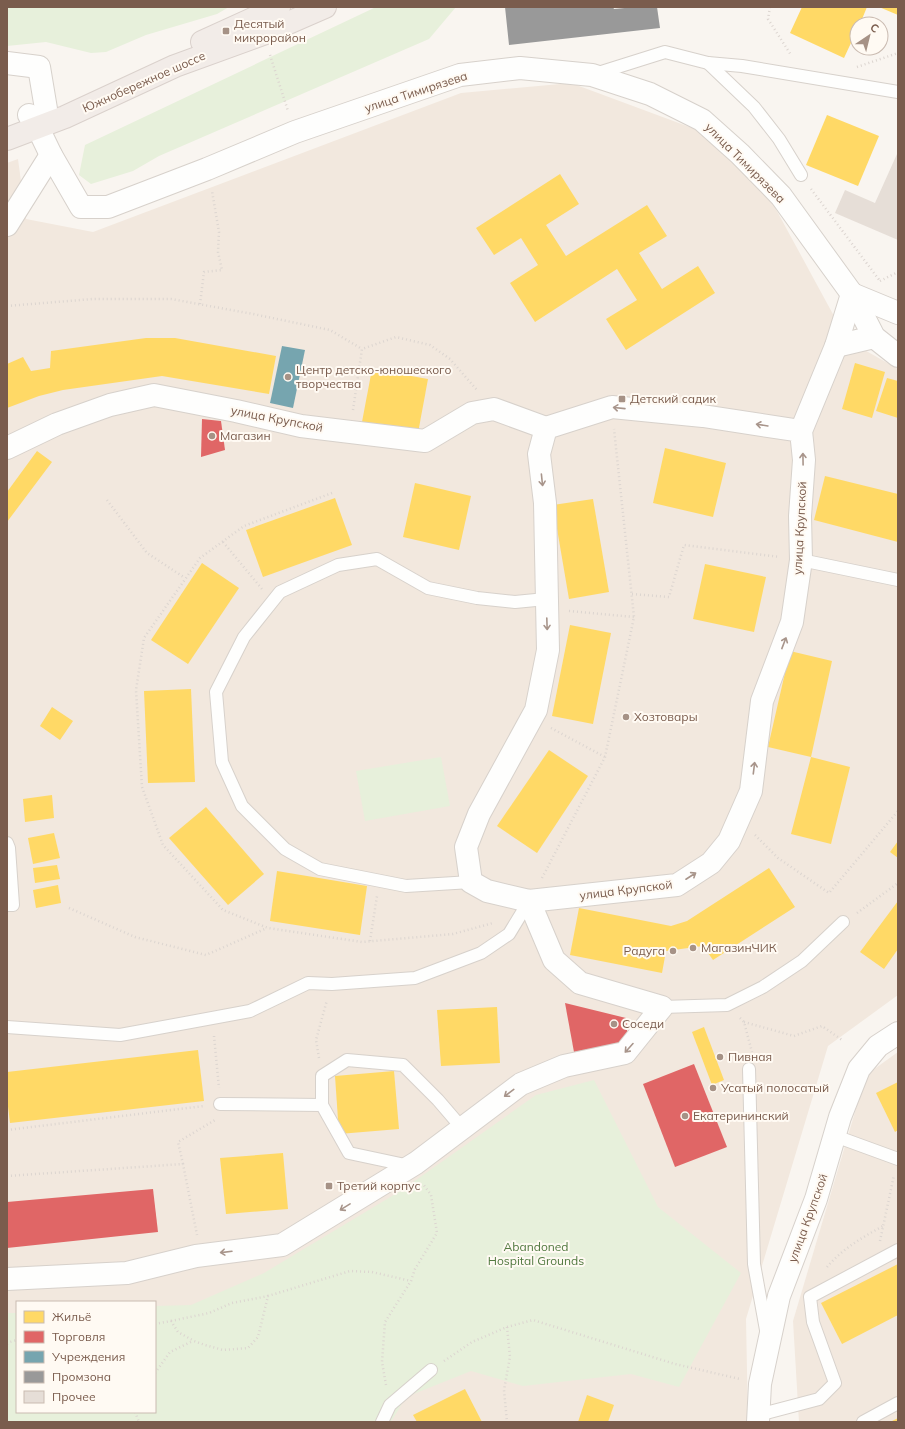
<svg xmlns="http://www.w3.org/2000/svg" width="905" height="1429" font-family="Mulish,sans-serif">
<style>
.residential{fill:#f2e8de;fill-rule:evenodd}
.green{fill:#e7f0db}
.homes{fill:#ffd966}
.shops{fill:#e06666}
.public{fill:#76a5af}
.industry{fill:#999}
.building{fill:#e6ded7}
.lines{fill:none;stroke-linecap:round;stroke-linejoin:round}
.service-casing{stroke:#d7d1cb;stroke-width:14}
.minor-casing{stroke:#d7d1cb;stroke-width:24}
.tertiary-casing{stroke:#d7d1cb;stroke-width:24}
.trunk-casing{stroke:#dad1cc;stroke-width:24}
.path{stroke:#dcd5d0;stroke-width:2.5;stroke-dasharray:1 3;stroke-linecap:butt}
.service{stroke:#fefefd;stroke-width:12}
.minor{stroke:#fefefd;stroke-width:22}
.tertiary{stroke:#fefefd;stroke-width:22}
.trunk{stroke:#f2ece8;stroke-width:22}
.oneway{stroke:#a8958b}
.poi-dot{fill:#a69286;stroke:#fffaf3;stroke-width:1.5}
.labels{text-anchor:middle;stroke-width:4;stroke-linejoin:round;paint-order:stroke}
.poi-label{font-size:12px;fill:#7a5c4d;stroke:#fffaf3;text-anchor:start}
.street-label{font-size:12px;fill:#7a5c4d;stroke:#fffaf3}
.park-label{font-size:12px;fill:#537a41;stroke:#fffaf3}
</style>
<rect width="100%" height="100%" fill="#f9f5f0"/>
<g class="residential">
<path d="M571,83l132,49 69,70 75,138 51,29v626l-70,51 -82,273 2,103h-741v-1259l11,-4 8,60 67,13 368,-139zM17,1302h138v110h-138z"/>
<path d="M898,1052v370h-99l-6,-101 73,-246z"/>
</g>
<g class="green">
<path d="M7,7h222l-12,7 -71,21 -40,17 -15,1 -45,-11 -39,4z"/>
<path d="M376,7h80l-27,32 -270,117 -26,15 -42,13 -12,-9 6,-30z"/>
<path d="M441,757l9,49 -85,15 -9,-50z"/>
<path d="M594,1080l64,127 83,66 -62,114 -48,-13 -108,12 -52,-15 -65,26 -15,25h-384v-109h10v99h138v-106l36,-1 73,-32 138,-83 134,-95z"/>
</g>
<g class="homes">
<path d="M802,7h65l-7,17h-3v6l-13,28 -54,-25z"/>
<path d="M879,7h19v8z"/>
<path d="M827,115l52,21 -21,50 -52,-21z"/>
<path d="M560,174l19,30 -33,21 20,31 81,-51 20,31 -28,17 23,36 36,-23 17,27 -89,57 -20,-31 31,-19 -20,-31 -82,53 -25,-39 28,-18 -17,-27 -27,17 -18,-27z"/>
<path d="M146,338h29l101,18 -7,38 -107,-18 -99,14 -24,6 -32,12v-44l16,-7 8,14 19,-3 1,-17z"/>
<path d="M855,363l30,9 -13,46 -30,-9z"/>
<path d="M372,369l56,10 -10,54 -56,-11z"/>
<path d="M887,378l11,3v37l-22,-7z"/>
<path d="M665,448l61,15 -13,54 -60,-14z"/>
<path d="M37,451l15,11 -45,60v-30z"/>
<path d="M825,476l73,18v48l-84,-22z"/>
<path d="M415,483l56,13 -12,54 -56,-13z"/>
<path d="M335,498l17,47 -89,32 -17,-47z"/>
<path d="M593,499l16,93 -40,7 -16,-94z"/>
<path d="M202,563l37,25 -51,76 -37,-24z"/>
<path d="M705,564l61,13 -12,55 -61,-13z"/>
<path d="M570,625l41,8 -18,91 -41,-8z"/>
<path d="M790,651l42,10 -21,96 39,10 -19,77 -40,-10 20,-77 -43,-10z"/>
<path d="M191,689l4,93 -47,1 -4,-92z"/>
<path d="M52,707l21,14 -13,19 -20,-14z"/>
<path d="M549,750l39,26 -51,77 -40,-27z"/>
<path d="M52,795l2,23 -29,4 -2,-23z"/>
<path d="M206,807l58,67 -36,31 -59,-67z"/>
<path d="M54,833l6,25 -27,6 -5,-26z"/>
<path d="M898,841v17l-8,-6z"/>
<path d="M57,865l3,14 -25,4 -2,-15z"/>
<path d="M769,868l26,39 -82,53 -10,-14 -37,5 -4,22 -92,-18 9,-47 92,18 16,-5z"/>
<path d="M277,871l90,15 -7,49 -90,-14z"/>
<path d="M58,885l3,18 -25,5 -3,-18z"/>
<path d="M898,901v48l-14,20 -24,-17z"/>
<path d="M497,1007l3,56 -59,3 -4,-56z"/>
<path d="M704,1027l20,53 -12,5 -20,-53z"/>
<path d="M198,1050l6,51 -194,22 -3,-25v-26z"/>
<path d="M394,1071l5,58 -60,5 -4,-58z"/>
<path d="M898,1082v48l-3,2 -19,-39z"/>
<path d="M283,1153l5,56 -62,5 -6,-56z"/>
<path d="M898,1264v51l-56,29 -21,-41z"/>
<path d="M465,1389l17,33h-65l-4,-7z"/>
<path d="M587,1395l27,10 -6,17h-30z"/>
<path d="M898,1418v4h-8z"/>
</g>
<g class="shops">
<path d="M202,419l19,2 4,29 -24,7z"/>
<path d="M565,1003l61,15 2,24 -54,10z"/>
<path d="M694,1064l33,83 -52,20 -32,-83z"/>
<path d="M153,1189l5,43 -151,16v-46z"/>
</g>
<path class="public" d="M282,346l23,4 -12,58 -23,-5z"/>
<path class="industry" d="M505,7h108l1,2 21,-2h22l3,21 -151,17z"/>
<path class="building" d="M897,154l1,1v85l-63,-27 10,-23 30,13z"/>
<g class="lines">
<g class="service-casing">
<g id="service">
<path d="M708,63l46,44 25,32 22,36"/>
<path d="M595,74l70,-22 43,11 34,3 156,26"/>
<path d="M801,560l97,20"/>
<path d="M7,843l2,5 4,57h-6"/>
<path d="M471,882l-65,4 -86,-17 -35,-20 -43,-43 -20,-44 -6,-70 28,-55 36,-45 58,-27 39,-6 51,29 49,10 38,4 31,-3"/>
<path d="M662,1007l65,-2 36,-18 39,-26 41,-39"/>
<path d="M7,1027l113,8 130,-24 58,-28 24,1 83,-6 66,-25 28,-19 20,-33"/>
<path d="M749,1069l5,195 12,66"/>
<path d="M220,1104l102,1 27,48 61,13"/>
<path d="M322,1105v-29l25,-16 56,5 35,35 24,28"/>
<path d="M835,1136l63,23"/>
<path d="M758,1415l61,-16 16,-16 -22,-61 -3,-25 88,-47"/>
<path d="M382,1422l8,-17 41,-35"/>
<path d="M863,1422l35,-19"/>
</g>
</g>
<g class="minor-casing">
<g id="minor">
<path d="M7,63l32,4 7,42"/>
<path d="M7,225l44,-70"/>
<path d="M836,346l38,-9"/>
<path d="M801,431l-98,-15 -91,-9 -66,21 -7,26 6,49 3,147 -12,60 -57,104 -13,33 5,35 16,9 42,10 148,-16 34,-22 18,-22 22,-50 11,-90 30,-79 9,-62 -1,-44 4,-56 -3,-29 35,-85 16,-52"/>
<path d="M7,448l50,-24 53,-19 44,-10 82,16 65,15 124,15 47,-28 22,-4 52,19"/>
<path d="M7,1279l120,-6 69,-17 86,-11 134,-82 105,-79 43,-18 61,-13 37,-46 -82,-24 -26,-23 -25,-59"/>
</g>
</g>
<g class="tertiary-casing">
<g id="tertiary">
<path d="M29,115l9,13 13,27 30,52h27l99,-38 88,-37 165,-57 60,-7 72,7 58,19 52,26 38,34 41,42 71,98 22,43 24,19"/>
<path d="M852,294l46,19"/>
<path d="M758,1422l2,-38 19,-88 37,-97 24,-82 19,-48 19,-23 20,-13"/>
</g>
</g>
<g class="trunk-casing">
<g id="trunk">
<path d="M202,42l77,-35"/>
<path d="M7,139l58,-22 110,-51 88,-32 62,-27"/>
</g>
</g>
<g class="path">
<path d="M770,7l-2,12 23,36"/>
<path d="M270,55l18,56"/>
<path d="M857,67l41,-14"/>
<path d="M811,189l69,92"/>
<path d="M880,281l18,-9"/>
<path d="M200,304l4,-32 18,-2 -4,-18 1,-20 -7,-41"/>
<path d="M7,306l86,-7h78l82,15 77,16 32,19"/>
<path d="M353,410l9,-61 34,-12 34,8 20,14 27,31"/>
<path d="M332,493l-88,33 -44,32 -56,80 -8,52 6,97 21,58 60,65 45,18 94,14 91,-8 40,-11"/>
<path d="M107,500l40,53 38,25"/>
<path d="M223,542l39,47"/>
<path d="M632,594l37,3 15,-52 96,12"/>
<path d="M569,611l65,6"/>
<path d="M551,728l54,29"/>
<path d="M755,835l23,23 51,35 69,-82"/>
<path d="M542,878l63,-121 29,-140 -20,-188"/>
<path d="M69,908l66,29 71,18 61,-27"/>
<path d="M857,913l41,-30"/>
<path d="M370,941l7,-45"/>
<path d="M740,1018l4,4 8,30"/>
<path d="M744,1022l50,14 28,-10 20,14"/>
<path d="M214,1036l5,52"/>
<path d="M319,1058l-3,-18 11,-40"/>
<path d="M7,1130l197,-24"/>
<path d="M183,1164l-5,-22 37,-22"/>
<path d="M7,1176l176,-12 14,71"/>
<path d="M880,1241l14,-66"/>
<path d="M827,1267c15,-18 36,-30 56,-41"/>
<path d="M171,1321l38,-8 23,-10 36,-7"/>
<path d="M155,1324l16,-3 7,11 16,9 11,4 18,5 25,-2 10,-11 10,-41 82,-25 22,1 39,9"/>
<path d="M507,1327l3,30 -6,33 3,32"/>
<path d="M7,1344l3,-2 7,-2"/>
<path d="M444,1361l28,-19 35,-15 26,-7 142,44 65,15"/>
<path d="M155,1373l15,-21 23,-11"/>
<path d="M386,1385l-4,-23 3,-40 26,-41 4,-12 22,-36 -6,-38 -8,-11"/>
<path d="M135,1412l4,10"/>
</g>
<use href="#service" class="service"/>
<use href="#minor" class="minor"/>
<use href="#tertiary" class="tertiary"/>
<use href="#trunk" class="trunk"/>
</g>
<defs><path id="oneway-shaft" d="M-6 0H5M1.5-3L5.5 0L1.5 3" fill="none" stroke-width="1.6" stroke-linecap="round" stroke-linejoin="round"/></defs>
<g class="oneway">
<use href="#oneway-shaft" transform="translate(619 408) rotate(-174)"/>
<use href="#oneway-shaft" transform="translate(762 425) rotate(-171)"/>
<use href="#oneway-shaft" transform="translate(803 459) rotate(-91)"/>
<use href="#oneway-shaft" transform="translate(542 480) rotate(84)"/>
<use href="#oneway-shaft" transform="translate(547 624) rotate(88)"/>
<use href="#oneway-shaft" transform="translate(784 643) rotate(-69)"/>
<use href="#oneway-shaft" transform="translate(754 768) rotate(-83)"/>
<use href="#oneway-shaft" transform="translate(691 876) rotate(-33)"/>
<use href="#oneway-shaft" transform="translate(629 1048) rotate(132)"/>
<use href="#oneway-shaft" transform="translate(509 1093) rotate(143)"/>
<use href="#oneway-shaft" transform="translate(345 1207) rotate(148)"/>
<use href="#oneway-shaft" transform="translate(226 1252) rotate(173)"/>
</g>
<g class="poi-dot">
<rect x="222" y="27" width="8" height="8" rx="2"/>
<circle cx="288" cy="377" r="4"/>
<rect x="618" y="395" width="8" height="8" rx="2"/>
<circle cx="212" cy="436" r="4"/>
<circle cx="626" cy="717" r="4"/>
<circle cx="693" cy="948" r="4"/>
<circle cx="673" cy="951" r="4"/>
<circle cx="614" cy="1024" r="4"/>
<circle cx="720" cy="1057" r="4"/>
<circle cx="713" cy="1088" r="4"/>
<circle cx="685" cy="1116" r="4"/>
<rect x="325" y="1182" width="8" height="8" rx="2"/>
</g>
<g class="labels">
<g class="poi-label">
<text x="234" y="28">Десятый<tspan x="234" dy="14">микрорайон</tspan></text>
<text x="296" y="374">Центр детско-юношеского<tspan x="296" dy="14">творчества</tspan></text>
<text x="630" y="403">Детский садик</text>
<text x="220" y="440">Магазин</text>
<text x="634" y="721">Хозтовары</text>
<text x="701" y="952">МагазинЧИК</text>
<text x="665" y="955" text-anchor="end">Радуга</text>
<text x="622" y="1028">Соседи</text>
<text x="728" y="1061">Пивная</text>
<text x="721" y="1092">Усатый полосатый</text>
<text x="693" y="1120">Екатерининский</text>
<text x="337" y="1190">Третий корпус</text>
</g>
<g class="street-label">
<text transform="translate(144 82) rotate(-24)" y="4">Южнобережное шоссе</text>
<text transform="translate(416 92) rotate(-18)" y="4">улица Тимирязева</text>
<text transform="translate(745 163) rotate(45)" y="4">улица Тимирязева</text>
<text transform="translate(277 419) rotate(11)" y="4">улица Крупской</text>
<text transform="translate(800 528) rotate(-87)" y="4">улица Крупской</text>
<text transform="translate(626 890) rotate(-7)" y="4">улица Крупской</text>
<text transform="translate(808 1218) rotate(-70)" y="4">улица Крупской</text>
</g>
<g class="park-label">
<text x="536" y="1251">Abandoned<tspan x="536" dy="14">Hospital Grounds</tspan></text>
</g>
</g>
<rect width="905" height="1429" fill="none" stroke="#7a5c4d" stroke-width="16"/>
<rect x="16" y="1301" width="140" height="112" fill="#fffaf3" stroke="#cabbb1"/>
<rect x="24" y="1311" width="20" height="12" fill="#ffd966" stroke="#cabbb1"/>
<text x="52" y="1321" font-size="12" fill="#7a5c4d">Жильё</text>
<rect x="24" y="1331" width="20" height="12" fill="#e06666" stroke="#cabbb1"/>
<text x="52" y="1341" font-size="12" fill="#7a5c4d">Торговля</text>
<rect x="24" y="1351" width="20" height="12" fill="#76a5af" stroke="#cabbb1"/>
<text x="52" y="1361" font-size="12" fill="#7a5c4d">Учреждения</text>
<rect x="24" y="1371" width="20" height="12" fill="#999999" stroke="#cabbb1"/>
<text x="52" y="1381" font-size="12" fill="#7a5c4d">Промзона</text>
<rect x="24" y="1391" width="20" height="12" fill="#e6ded7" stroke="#cabbb1"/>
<text x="52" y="1401" font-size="12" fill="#7a5c4d">Прочее</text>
<g transform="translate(869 36) rotate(35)"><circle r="19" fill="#fffaf3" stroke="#cabbb1"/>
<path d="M0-3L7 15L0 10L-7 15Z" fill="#a69286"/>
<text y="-6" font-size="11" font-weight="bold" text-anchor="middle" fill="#7a5c4d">С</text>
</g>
</svg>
